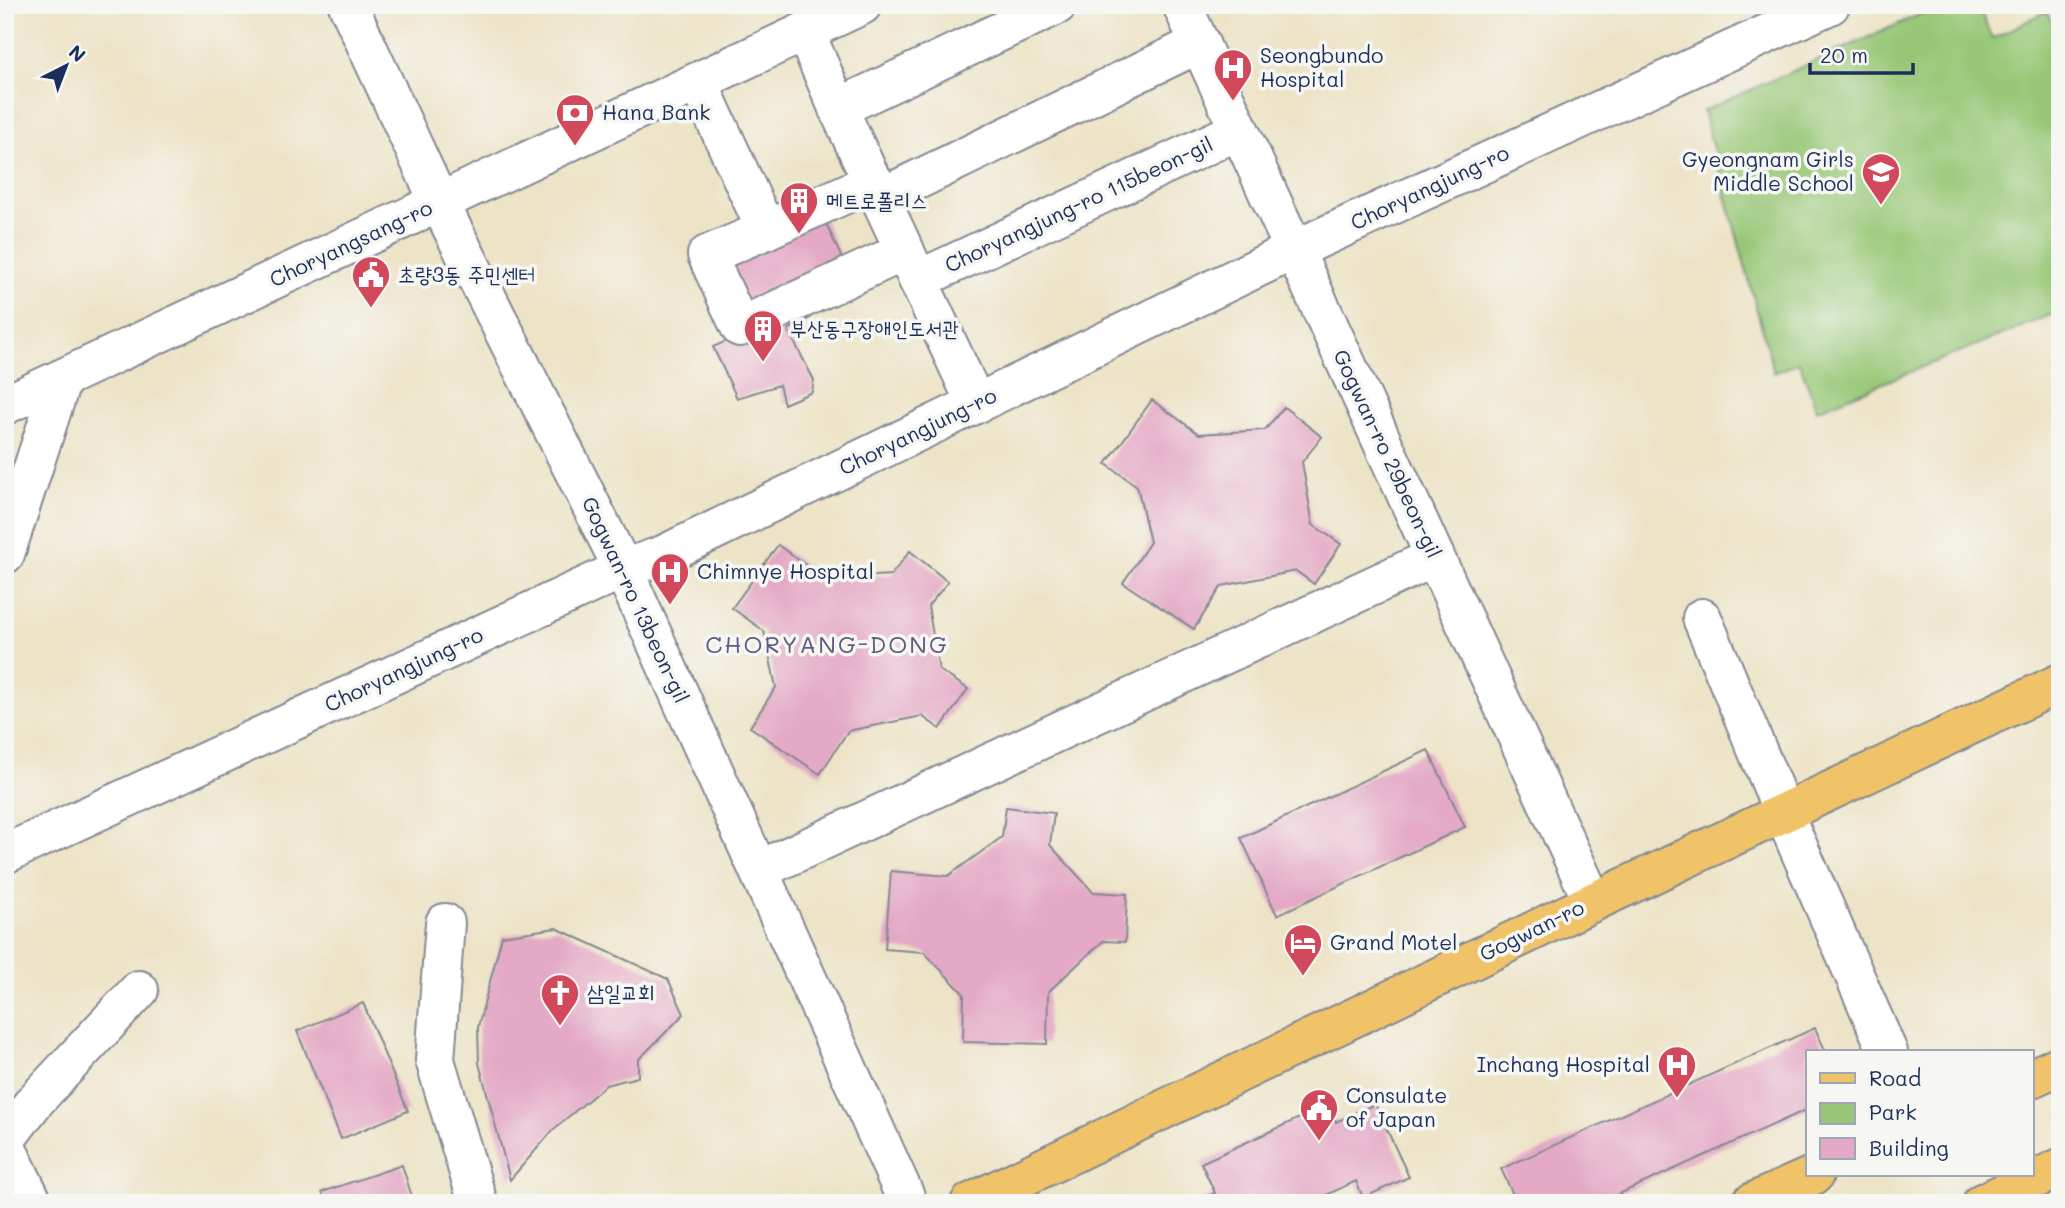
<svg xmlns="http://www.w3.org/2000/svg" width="2065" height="1208" font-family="Mali,'Poor Story',sans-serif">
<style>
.green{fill:#97c776;stroke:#597b6a;stroke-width:2}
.building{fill:#e4a9c5}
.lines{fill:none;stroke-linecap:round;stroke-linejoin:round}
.minor-casing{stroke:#848992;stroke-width:42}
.major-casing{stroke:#848992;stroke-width:42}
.minor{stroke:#fff;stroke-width:38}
.major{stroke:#f1c369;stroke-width:38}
.labels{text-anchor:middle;stroke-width:7;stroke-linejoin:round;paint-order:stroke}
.poi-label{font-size:21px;fill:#1b2f5e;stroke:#f6f6f2;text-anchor:start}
.street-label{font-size:21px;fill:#1b2f5e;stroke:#f6f6f2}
.quarter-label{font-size:24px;letter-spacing:2px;fill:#615a82;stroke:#f6f6f2}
</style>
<rect width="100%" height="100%" fill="#f6f6f2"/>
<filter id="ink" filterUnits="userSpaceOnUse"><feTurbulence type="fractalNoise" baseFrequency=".0143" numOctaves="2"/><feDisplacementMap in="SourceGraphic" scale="14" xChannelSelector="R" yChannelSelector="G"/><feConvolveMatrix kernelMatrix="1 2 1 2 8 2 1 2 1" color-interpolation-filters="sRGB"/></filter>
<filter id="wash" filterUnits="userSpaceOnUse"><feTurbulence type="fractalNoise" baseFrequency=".00686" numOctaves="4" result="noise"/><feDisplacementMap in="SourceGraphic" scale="28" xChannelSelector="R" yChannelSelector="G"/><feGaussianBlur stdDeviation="1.57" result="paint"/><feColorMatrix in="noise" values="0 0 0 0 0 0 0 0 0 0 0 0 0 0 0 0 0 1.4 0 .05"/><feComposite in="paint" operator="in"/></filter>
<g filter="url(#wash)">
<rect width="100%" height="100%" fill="#ede3c6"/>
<path class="green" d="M1941,5h37l14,34 55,-28 13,28v272l-243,99 -18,-48 -25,11 -71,-262z"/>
<g id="blocks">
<g class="building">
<path d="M820,210l24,53 -89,41 -27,-13 -14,-32z"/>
<path d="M802,308l8,10 -22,12 26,50 -2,12 -28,12 -5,-19 -42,13 -24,-51z"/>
<path d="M1152,400l47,34 66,-4 19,-23 38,30 -20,25 11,63 28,19 -27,40 -18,-13 -74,15 -28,43 -71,-46 27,-41 -13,-56 -31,-22z"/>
<path d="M778,545l47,34 66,-4 19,-24 38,31 -20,24 11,64 29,19 -28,40 -18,-13 -74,15 -28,43 -70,-47 26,-40 -12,-56 -32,-23z"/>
<path d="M1428,750l37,77 -188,88 -36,-77z"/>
<path d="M1006,807l48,6 -4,32 43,47 34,2 -2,48 -22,-1 -55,51 -1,52 -84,-2 1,-48 -40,-42 -39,-3 6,-78 57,5 54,-39z"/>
<path d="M556,928l112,51 16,35 -46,46v17l-32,8 -52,44 -44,51 -31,-117 -1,-36 24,-91z"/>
<path d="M363,1003l45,108 -67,28 -44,-108z"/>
<path d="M1815,1028l11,24h-18v57l-209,94h-82l-16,-34z"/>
<path d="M1375,1104l34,73 -46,21 -7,-17 -47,22h-115l21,-10 -14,-30 127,-58 8,17z"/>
<path d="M402,1165l12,38h-88l-4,-11z"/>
</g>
</g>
</g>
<g filter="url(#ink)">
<use href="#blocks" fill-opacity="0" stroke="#848992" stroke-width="2"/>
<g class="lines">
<g class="minor-casing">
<g id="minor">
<path d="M348,5l91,197 184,367 285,634"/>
<path d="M1182,5l411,897"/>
<path d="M805,32l33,76 138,296"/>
<path d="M698,82l68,148 108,-49"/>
<path d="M838,108l219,-103"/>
<path d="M880,198l320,-155"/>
<path d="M766,230l-59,25 33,72 165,-76"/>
<path d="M918,280l321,-150"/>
<path d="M5,405l857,-400"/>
<path d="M5,554l57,-175"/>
<path d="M1702,618l81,194 105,240"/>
<path d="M5,854l618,-285 40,-14 631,-305 536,-245"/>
<path d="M759,870l676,-313"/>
<path d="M445,923l-10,137 43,143"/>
<path d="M5,1140l29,-38 105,-112"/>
<path d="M5,1145l28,58"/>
</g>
</g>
<g class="major-casing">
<g id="major">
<path d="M2032,1078l28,-13"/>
<path d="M970,1203l623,-301 467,-219"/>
<path d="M1751,1203l63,-28"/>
<path d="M1982,1203l78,-35"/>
</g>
</g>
<use href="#minor" class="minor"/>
<use href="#major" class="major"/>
</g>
</g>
<defs>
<g id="hospital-pin" transform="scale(2.0125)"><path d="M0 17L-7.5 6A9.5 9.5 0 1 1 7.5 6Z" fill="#d1495b" stroke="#f6f6f2"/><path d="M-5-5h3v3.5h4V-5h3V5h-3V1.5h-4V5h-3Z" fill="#fff"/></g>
<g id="bank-pin" transform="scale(2.0125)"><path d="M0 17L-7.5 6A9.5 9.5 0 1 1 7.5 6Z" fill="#d1495b" stroke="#f6f6f2"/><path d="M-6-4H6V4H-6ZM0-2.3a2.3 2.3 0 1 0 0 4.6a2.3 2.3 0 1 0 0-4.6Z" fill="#fff"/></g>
<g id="school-pin" transform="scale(2.0125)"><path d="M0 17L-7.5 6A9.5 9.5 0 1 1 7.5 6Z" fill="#d1495b" stroke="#f6f6f2"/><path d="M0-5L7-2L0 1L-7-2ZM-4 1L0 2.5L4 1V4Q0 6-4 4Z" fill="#fff"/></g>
<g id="building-pin" transform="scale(2.0125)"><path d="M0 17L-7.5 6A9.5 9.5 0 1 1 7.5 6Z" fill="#d1495b" stroke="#f6f6f2"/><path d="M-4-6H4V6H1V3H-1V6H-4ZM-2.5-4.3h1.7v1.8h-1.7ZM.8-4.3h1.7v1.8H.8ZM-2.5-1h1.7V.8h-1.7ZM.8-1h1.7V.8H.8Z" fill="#fff"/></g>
<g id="civic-pin" transform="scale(2.0125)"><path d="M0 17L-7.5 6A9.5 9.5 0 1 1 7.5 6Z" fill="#d1495b" stroke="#f6f6f2"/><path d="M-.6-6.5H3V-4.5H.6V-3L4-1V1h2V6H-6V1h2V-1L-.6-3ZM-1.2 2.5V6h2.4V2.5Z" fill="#fff"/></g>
<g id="hotel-pin" transform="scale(2.0125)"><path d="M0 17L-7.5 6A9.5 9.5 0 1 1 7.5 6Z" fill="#d1495b" stroke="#f6f6f2"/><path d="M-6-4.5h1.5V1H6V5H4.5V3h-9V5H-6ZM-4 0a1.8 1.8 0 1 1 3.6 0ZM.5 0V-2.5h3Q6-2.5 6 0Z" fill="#fff"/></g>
<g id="church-pin" transform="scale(2.0125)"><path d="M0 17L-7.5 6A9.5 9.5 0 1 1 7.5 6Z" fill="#d1495b" stroke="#f6f6f2"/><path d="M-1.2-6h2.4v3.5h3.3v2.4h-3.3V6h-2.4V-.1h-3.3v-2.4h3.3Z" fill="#fff"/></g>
</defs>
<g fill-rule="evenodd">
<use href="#hospital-pin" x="1233" y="68"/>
<use href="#bank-pin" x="575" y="113"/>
<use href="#school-pin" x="1881" y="172"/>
<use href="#building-pin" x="799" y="201"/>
<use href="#civic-pin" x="371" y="275"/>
<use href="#building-pin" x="763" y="329"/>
<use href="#hospital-pin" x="670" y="572"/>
<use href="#hotel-pin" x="1303" y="943"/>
<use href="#church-pin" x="560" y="993"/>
<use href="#hospital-pin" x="1677" y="1065"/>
<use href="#civic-pin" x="1319" y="1108"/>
</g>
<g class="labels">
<g class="poi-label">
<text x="1260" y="63">Seongbundo<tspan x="1260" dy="24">Hospital</tspan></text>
<text x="602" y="120">Hana Bank</text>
<text x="1854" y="167" text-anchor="end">Gyeongnam Girls<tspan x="1854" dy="24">Middle School</tspan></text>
<text x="826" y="208">메트로폴리스</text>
<text x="398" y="282">초량3동 주민센터</text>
<text x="790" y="336">부산동구장애인도서관</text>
<text x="697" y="579">Chimnye Hospital</text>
<text x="1330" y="950">Grand Motel</text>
<text x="587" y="1000">삼일교회</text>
<text x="1650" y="1072" text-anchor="end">Inchang Hospital</text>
<text x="1346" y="1103">Consulate<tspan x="1346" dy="24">of Japan</tspan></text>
</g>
<g class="street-label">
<text transform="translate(1430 188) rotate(-25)" y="7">Choryangjung-ro</text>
<text transform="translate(1079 205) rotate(-25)" y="7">Choryangjung-ro 115beon-gil</text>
<text transform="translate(351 244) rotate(-25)" y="7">Choryangsang-ro</text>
<text transform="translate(918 432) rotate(-26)" y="7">Choryangjung-ro</text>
<text transform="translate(1387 454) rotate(65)" y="7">Gogwan-ro 29beon-gil</text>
<text transform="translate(635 600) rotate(65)" y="7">Gogwan-ro 13beon-gil</text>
<text transform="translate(404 670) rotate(-25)" y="7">Choryangjung-ro</text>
<text transform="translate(1532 931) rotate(-26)" y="7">Gogwan-ro</text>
</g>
<g class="quarter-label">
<text x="827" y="653">CHORYANG-DONG</text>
</g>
</g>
<rect width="2065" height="1208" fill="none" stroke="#f6f6f2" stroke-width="28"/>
<rect x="1806" y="1050" width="228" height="126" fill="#f6f6f2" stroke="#9ea6b7" stroke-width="2"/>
<rect x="1820" y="1073" width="35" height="10" fill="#f1c369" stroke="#9ea6b7" stroke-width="2"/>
<text x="1869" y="1086" font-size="21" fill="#1b2f5e">Road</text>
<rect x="1820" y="1103" width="35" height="21" fill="#97c776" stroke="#9ea6b7" stroke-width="2"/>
<text x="1869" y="1120" font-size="21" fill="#1b2f5e">Park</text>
<rect x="1820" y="1138" width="35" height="21" fill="#e4a9c5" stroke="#9ea6b7" stroke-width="2"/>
<text x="1869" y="1156" font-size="21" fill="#1b2f5e">Building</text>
<g transform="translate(66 66) rotate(42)" stroke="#f6f6f2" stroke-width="5" paint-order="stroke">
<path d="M0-5L12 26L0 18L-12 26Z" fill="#1b2f5e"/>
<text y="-10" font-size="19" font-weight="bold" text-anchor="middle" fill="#1b2f5e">N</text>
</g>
<path d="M1810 63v10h103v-10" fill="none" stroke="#1b2f5e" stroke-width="3.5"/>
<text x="1820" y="63" font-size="21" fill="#1b2f5e" stroke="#f6f6f2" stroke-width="5" paint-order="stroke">20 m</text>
</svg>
